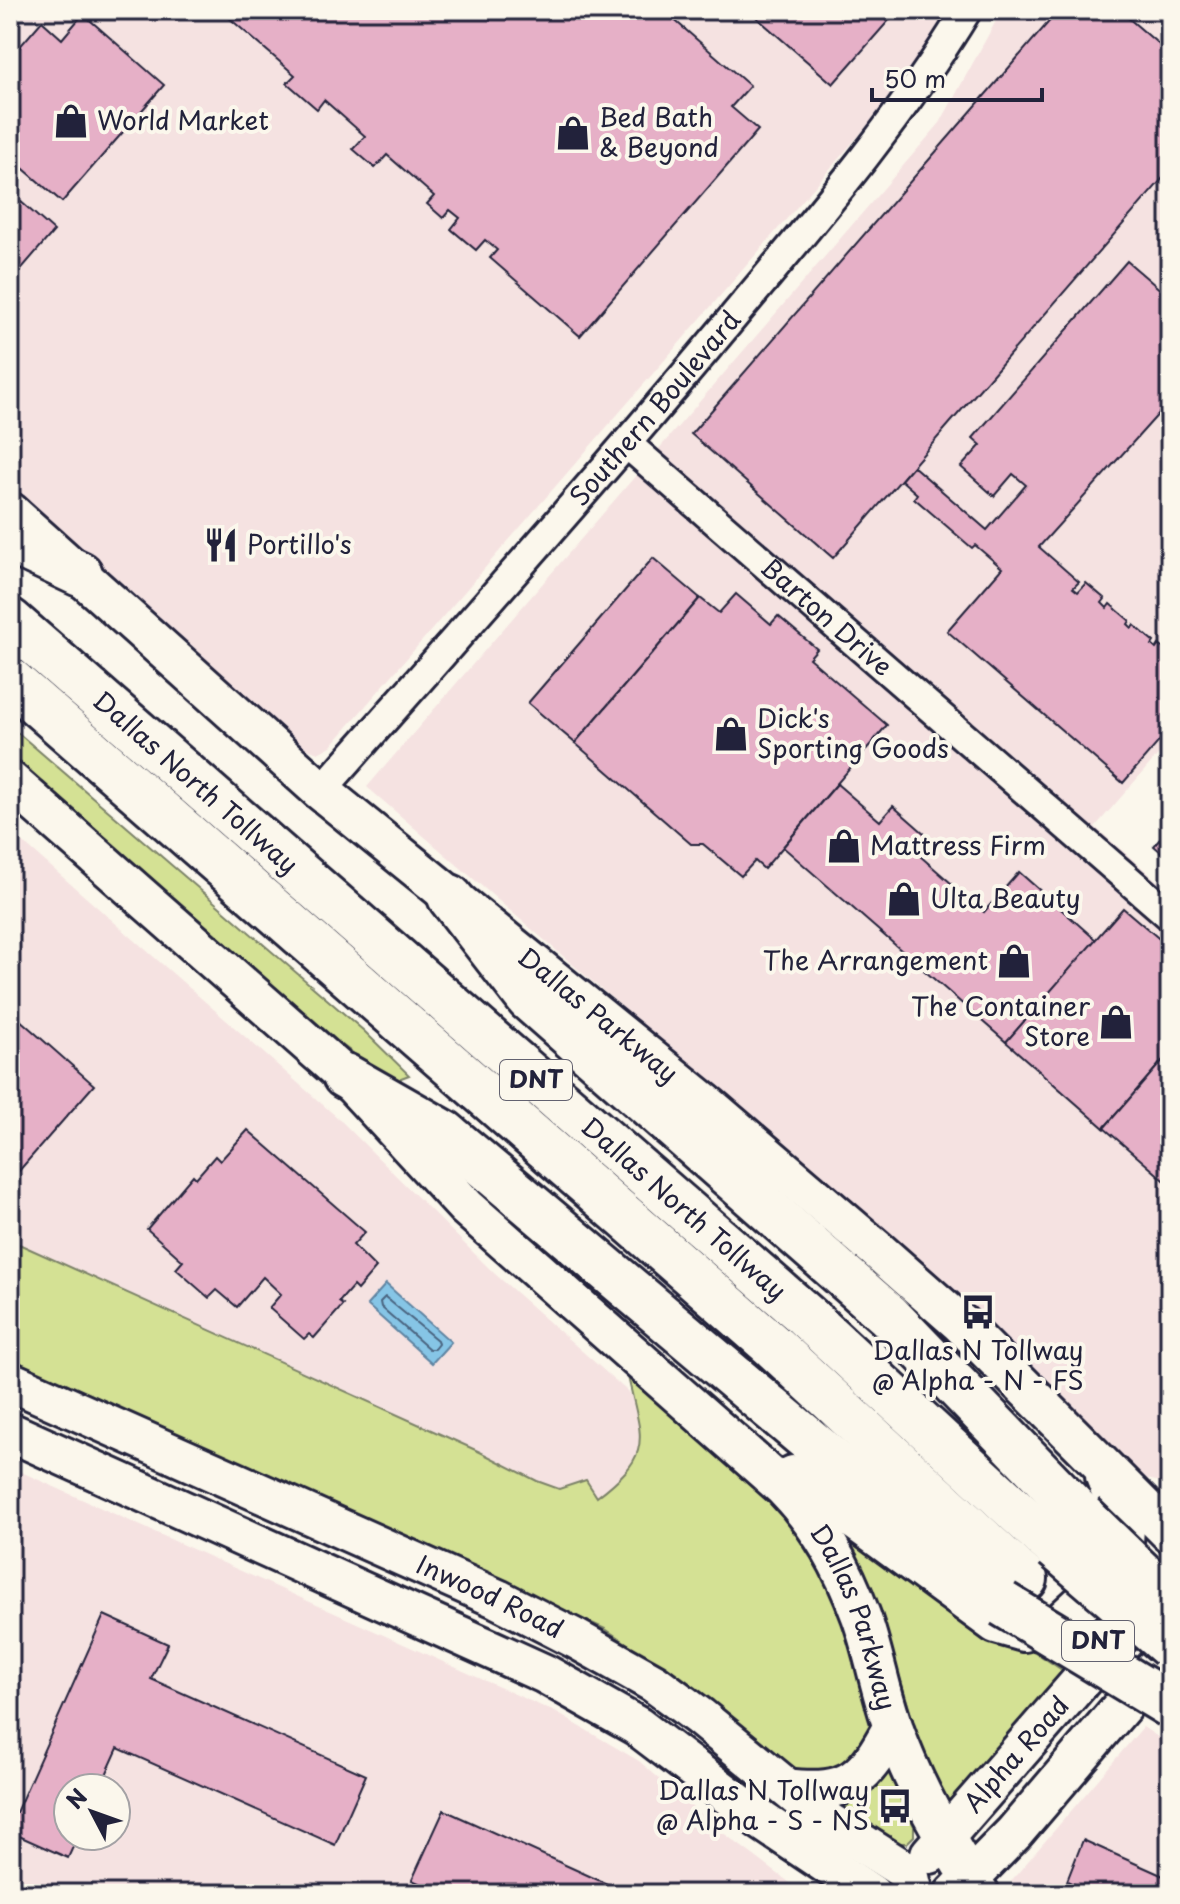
<svg xmlns="http://www.w3.org/2000/svg" width="1180" height="1904" font-family="'Playpen Sans',sans-serif">
<style>
.built{fill:#f5e2e1;fill-rule:evenodd}
.green{fill:#d4e194;stroke:#7b8268;stroke-width:2}
.water{fill:#86c5e6;stroke:#5e84a2;stroke-width:2}
.lines{fill:none;stroke-linecap:round;stroke-linejoin:round}
.shore{stroke:#4a637f;stroke-width:2}
.building{fill:#e6b0c7;stroke:#22223b;stroke-width:2}
.minor-casing{stroke:#22223b;stroke-width:34}
.secondary-casing{stroke:#22223b;stroke-width:44}
.motorway-casing{stroke:#22223b;stroke-width:50}
.minor{stroke:#fbf7ec;stroke-width:28}
.secondary{stroke:#fbf7ec;stroke-width:38}
.motorway{stroke:#fbf7ec;stroke-width:44}
.motorway-bridge-casing{stroke:#22223b;stroke-width:50;stroke-linecap:butt}
.motorway-bridge{stroke:#fbf7ec;stroke-width:44}
.labels{text-anchor:middle;stroke-width:8;stroke-linejoin:round;paint-order:stroke}
.shield{fill:#fbf7ec;stroke:#636270;stroke-width:2}
.shield-label{font-size:24px;font-weight:bold;fill:#22223b}
.poi-label{font-size:26px;fill:#22223b;stroke:#fbf7ec;text-anchor:start}
.street-label{font-size:26px;fill:#22223b;stroke:#fbf7ec}
</style>
<rect width="100%" height="100%" fill="#fbf7ec"/>
<filter id="ink" filterUnits="userSpaceOnUse"><feTurbulence type="fractalNoise" baseFrequency=".0125" numOctaves="2"/><feDisplacementMap in="SourceGraphic" scale="16" xChannelSelector="R" yChannelSelector="G"/><feConvolveMatrix kernelMatrix="1 2 1 2 8 2 1 2 1" color-interpolation-filters="sRGB"/></filter>
<g filter="url(#ink)">
<g class="built">
<path d="M10,10h937l-23,39 -57,77 -536,620 -13,7 -13,-5 -295,-257z"/>
<path d="M1002,10h149l19,15v716l-75,86 75,65v592l-23,-5 -42,-29 -133,-141 -605,-522 573,-664z"/>
<path d="M10,831l328,287 157,156 271,240 -111,133 -645,-294z"/>
<path d="M10,1467l547,246 82,48 75,65 91,68h-795zM68,1788h48v48h-48z"/>
<path d="M1143,1727l27,18v149h-146l-13,-13z"/>
</g>
<g class="green">
<path d="M10,726l354,305 45,44 -8,3 -2,9 -57,-42 -332,-291z"/>
<path d="M10,1240l470,212 57,29 22,8 27,-9 11,17c59,-45 44,-58 31,-121l147,126 43,67 24,46 32,112 -28,41 -38,7 -18,-9 -90,-74 -95,-63 -595,-268z"/>
<path d="M823,1510l242,162 -116,129 -6,2c-32,-71 -45,-148 -76,-219 -11,-26 -29,-50 -44,-74z"/>
<path d="M887,1768l27,58v10l-7,7h-16l-65,-40z"/>
</g>
<path class="water" d="M386,1284l65,58 -19,21 -65,-58z"/>
<g class="lines">
<path class="shore" d="M385,1297l52,43 1,4 -4,5h-5l-48,-42 -1,-5z"/>
</g>
<g class="building">
<path d="M220,10h443l87,76 -19,21 27,23 -178,206 -90,-78 7,-8 -12,-10 -9,10 -25,-21 9,-11 -10,-8 -7,8 -16,-14 7,-8 -47,-41 -12,13 -22,-19 12,-13 -41,-36 -7,9 -30,-26 8,-8z"/>
<path d="M748,10h150l-65,74z"/>
<path d="M1059,10h60l51,44v116l-337,388 -142,-124z"/>
<path d="M83,14l81,71 -102,117 -52,-45v-99l32,-37 20,18z"/>
<path d="M10,192l44,39 -44,51z"/>
<path d="M1127,261l43,37v103l-131,146 40,35 -6,6 5,4 8,-9 19,16 -3,4 5,5 3,-4 20,17 -2,3 4,4 2,-3 20,17 -2,3 4,4 3,-4 11,9v75l-47,54 -176,-152 55,-63 -27,-23 -3,3 -58,-50 3,-4 -16,-14 12,-14 74,64 39,-45 -13,-11 -19,22 -33,-29 20,-22 -8,-7z"/>
<path d="M653,558l47,40 -125,145 -47,-40z"/>
<path d="M736,594l35,30 7,-8 39,33 -8,9 78,67 -123,144 -9,-8 -14,15 -38,-32h-12l-116,-101 125,-145 19,15z"/>
<path d="M837,784l43,37 13,-15 40,35 -13,15 64,56 35,-40 77,68 -90,102 -223,-195z"/>
<path d="M1170,827v33l-16,-14z"/>
<path d="M1123,908l47,40v104l-66,76 -98,-86z"/>
<path d="M10,1011l84,74 -83,95h-1z"/>
<path d="M1170,1052v133l-66,-57z"/>
<path d="M248,1130l117,102 -12,13 23,23 -19,22 -4,-4 -14,16 4,3 -29,33 -5,-4 -5,5 -35,-31 12,-14 -18,-17 -26,30 -20,-17 -8,8 -33,-29 7,-8 -36,-32 46,-54 3,3 19,-22 5,5z"/>
<path d="M104,1615l64,29 -17,35 215,96 -31,70 -217,-97 -18,40h-32v48h10l-10,22 -58,-26v-6z"/>
<path d="M444,1810l185,84h-186l-31,-14z"/>
<path d="M1083,1840l87,39v15h-75l-28,-13z"/>
</g>
<g class="lines">
<g class="minor-casing">
<g id="minor">
<path id="s1" d="M627,444l543,472"/>
<path id="s2" d="M321,791c136,-154 272,-306 403,-463 86,-103 173,-203 243,-318"/>
</g>
</g>
<g class="secondary-casing">
<g id="secondary">
<path id="s3" d="M10,512l311,279 387,314 167,143 85,75 210,210"/>
<path id="s4" d="M10,781l335,295 121,131 317,280c37,38 60,80 78,129 13,36 19,75 32,111 21,60 53,114 87,167"/>
<path id="s5" d="M10,1381l488,218 78,40 78,44 46,34 127,104 82,52 5,21"/>
<path d="M10,1432l535,242 92,52 125,95 109,73"/>
<path d="M793,1475l203,149 28,8 36,-9 38,-35 25,-29 2,-32 -20,-51"/>
<path d="M787,1788c63,8 78,-10 106,-62"/>
<path id="s6" d="M930,1854l225,-258"/>
<path d="M954,1894l60,-61 156,-183"/>
</g>
</g>
<g class="motorway-casing">
<g id="motorway">
<path d="M10,541l70,33"/>
<path id="s7" d="M10,621l795,694 250,232"/>
<path d="M10,680l764,667 251,232"/>
<path d="M450,897l79,102 359,316 194,201"/>
<path d="M345,1076l100,57 558,471"/>
</g>
</g>
<use href="#minor" class="minor"/>
<use href="#secondary" class="secondary"/>
<use href="#motorway" class="motorway"/>
<g class="motorway-bridge-casing">
<g id="motorway-bridge">
<path d="M1082,1516l88,85"/>
<path d="M1055,1547l115,99"/>
<path d="M1003,1604l167,101"/>
</g>
</g>
<use href="#motorway-bridge" class="motorway-bridge"/>
</g>
</g>
<defs>
<g id="shop-bare" transform="scale(2.76)"><path d="M-5-2.5h2.3a2.7 3.5 0 0 1 5.4 0H5L5.5 6h-11ZM-1.5-2.5h3a1.5 2.3 0 0 0-3 0Z" fill="#22223b" stroke="#fbf7ec" stroke-width="2.5" paint-order="stroke"/></g>
<g id="restaurant-bare" transform="scale(2.76)"><path d="M-5-6h1v4h1v-4h1v4h1v-4h1v5L-1.5 .5V6h-2V.5L-5-1ZM5-6V6H3V1.5H1.5Q1.5-4 5-6Z" fill="#22223b" stroke="#fbf7ec" stroke-width="2.5" paint-order="stroke"/></g>
<g id="bus-bare" transform="scale(2.76)"><path d="M-5-6H5V4H4V6H2V4H-2V6H-4V4H-5ZM-3.5-4V0h7V-4ZM-3.5 1.2v1.5H-2V1.2ZM2 1.2v1.5H3.5V1.2Z" fill="#22223b" stroke="#fbf7ec" stroke-width="2.5" paint-order="stroke"/></g>
</defs>
<g fill-rule="evenodd">
<use href="#shop-bare" x="71" y="121"/>
<use href="#shop-bare" x="573" y="133"/>
<use href="#restaurant-bare" x="221" y="545"/>
<use href="#shop-bare" x="731" y="734"/>
<use href="#shop-bare" x="844" y="846"/>
<use href="#shop-bare" x="904" y="899"/>
<use href="#shop-bare" x="1014" y="961"/>
<use href="#shop-bare" x="1116" y="1022"/>
<use href="#bus-bare" x="978" y="1312"/>
<use href="#bus-bare" x="895" y="1806"/>
</g>
<g class="labels">
<g class="shield">
<rect x="500" y="1060" width="72" height="40" rx="6"/>
<rect x="1062" y="1621" width="72" height="40" rx="6"/>
</g>
<g class="shield-label">
<text x="536" y="1088">DNT</text>
<text x="1098" y="1649">DNT</text>
</g>
<g class="poi-label">
<text x="599" y="127">Bed Bath<tspan x="599" dy="30">&amp; Beyond</tspan></text>
<text x="97" y="130">World Market</text>
<text x="247" y="554">Portillo's</text>
<text x="757" y="728">Dick's<tspan x="757" dy="30">Sporting Goods</tspan></text>
<text x="870" y="855">Mattress Firm</text>
<text x="930" y="908">Ulta Beauty</text>
<text x="988" y="970" text-anchor="end">The Arrangement</text>
<text x="1090" y="1016" text-anchor="end">The Container<tspan x="1090" dy="30">Store</tspan></text>
<text x="978" y="1360" text-anchor="middle">Dallas N Tollway<tspan x="978" dy="30">@ Alpha - N - FS</tspan></text>
<text x="869" y="1800" text-anchor="end">Dallas N Tollway<tspan x="869" dy="30">@ Alpha - S - NS</tspan></text>
</g>
<g class="street-label">
<text dy="9" stroke="none"><textPath href="#s2" startOffset="508">Southern Boulevard</textPath></text>
<text dy="9" stroke="none"><textPath href="#s1" startOffset="264">Barton Drive</textPath></text>
<text dy="9" stroke="none"><textPath href="#s7" startOffset="246">Dallas North Tollway</textPath></text>
<text dy="9" stroke="none"><textPath href="#s3" startOffset="774">Dallas Parkway</textPath></text>
<text dy="9" stroke="none"><textPath href="#s7" startOffset="894">Dallas North Tollway</textPath></text>
<text dy="9" stroke="none"><textPath href="#s5" startOffset="526">Inwood Road</textPath></text>
<text dy="9" stroke="none"><textPath href="#s4" startOffset="1198">Dallas Parkway</textPath></text>
<text dy="9" stroke="none"><textPath href="#s6" startOffset="132">Alpha Road</textPath></text>
</g>
</g>
<rect width="1180" height="1904" fill="none" stroke="#fbf7ec" stroke-width="40"/>
<rect x="20" y="20" width="1140" height="1864" fill="none" stroke="#22223b" stroke-width="3" filter="url(#ink)"/>
<g transform="translate(92 1812) rotate(311)"><circle r="38" fill="#fbf7ec" stroke="#a4a2a5" stroke-width="2"/>
<path d="M0-6L14 30L0 20L-14 30Z" fill="#22223b"/>
<text y="-12" font-size="22" font-weight="bold" text-anchor="middle" fill="#22223b">N</text>
</g>
<path d="M872 88v12h170v-12" fill="none" stroke="#22223b" stroke-width="4"/>
<text x="884" y="88" font-size="24" fill="#22223b" stroke="#fbf7ec" stroke-width="6" paint-order="stroke">50 m</text>
</svg>
